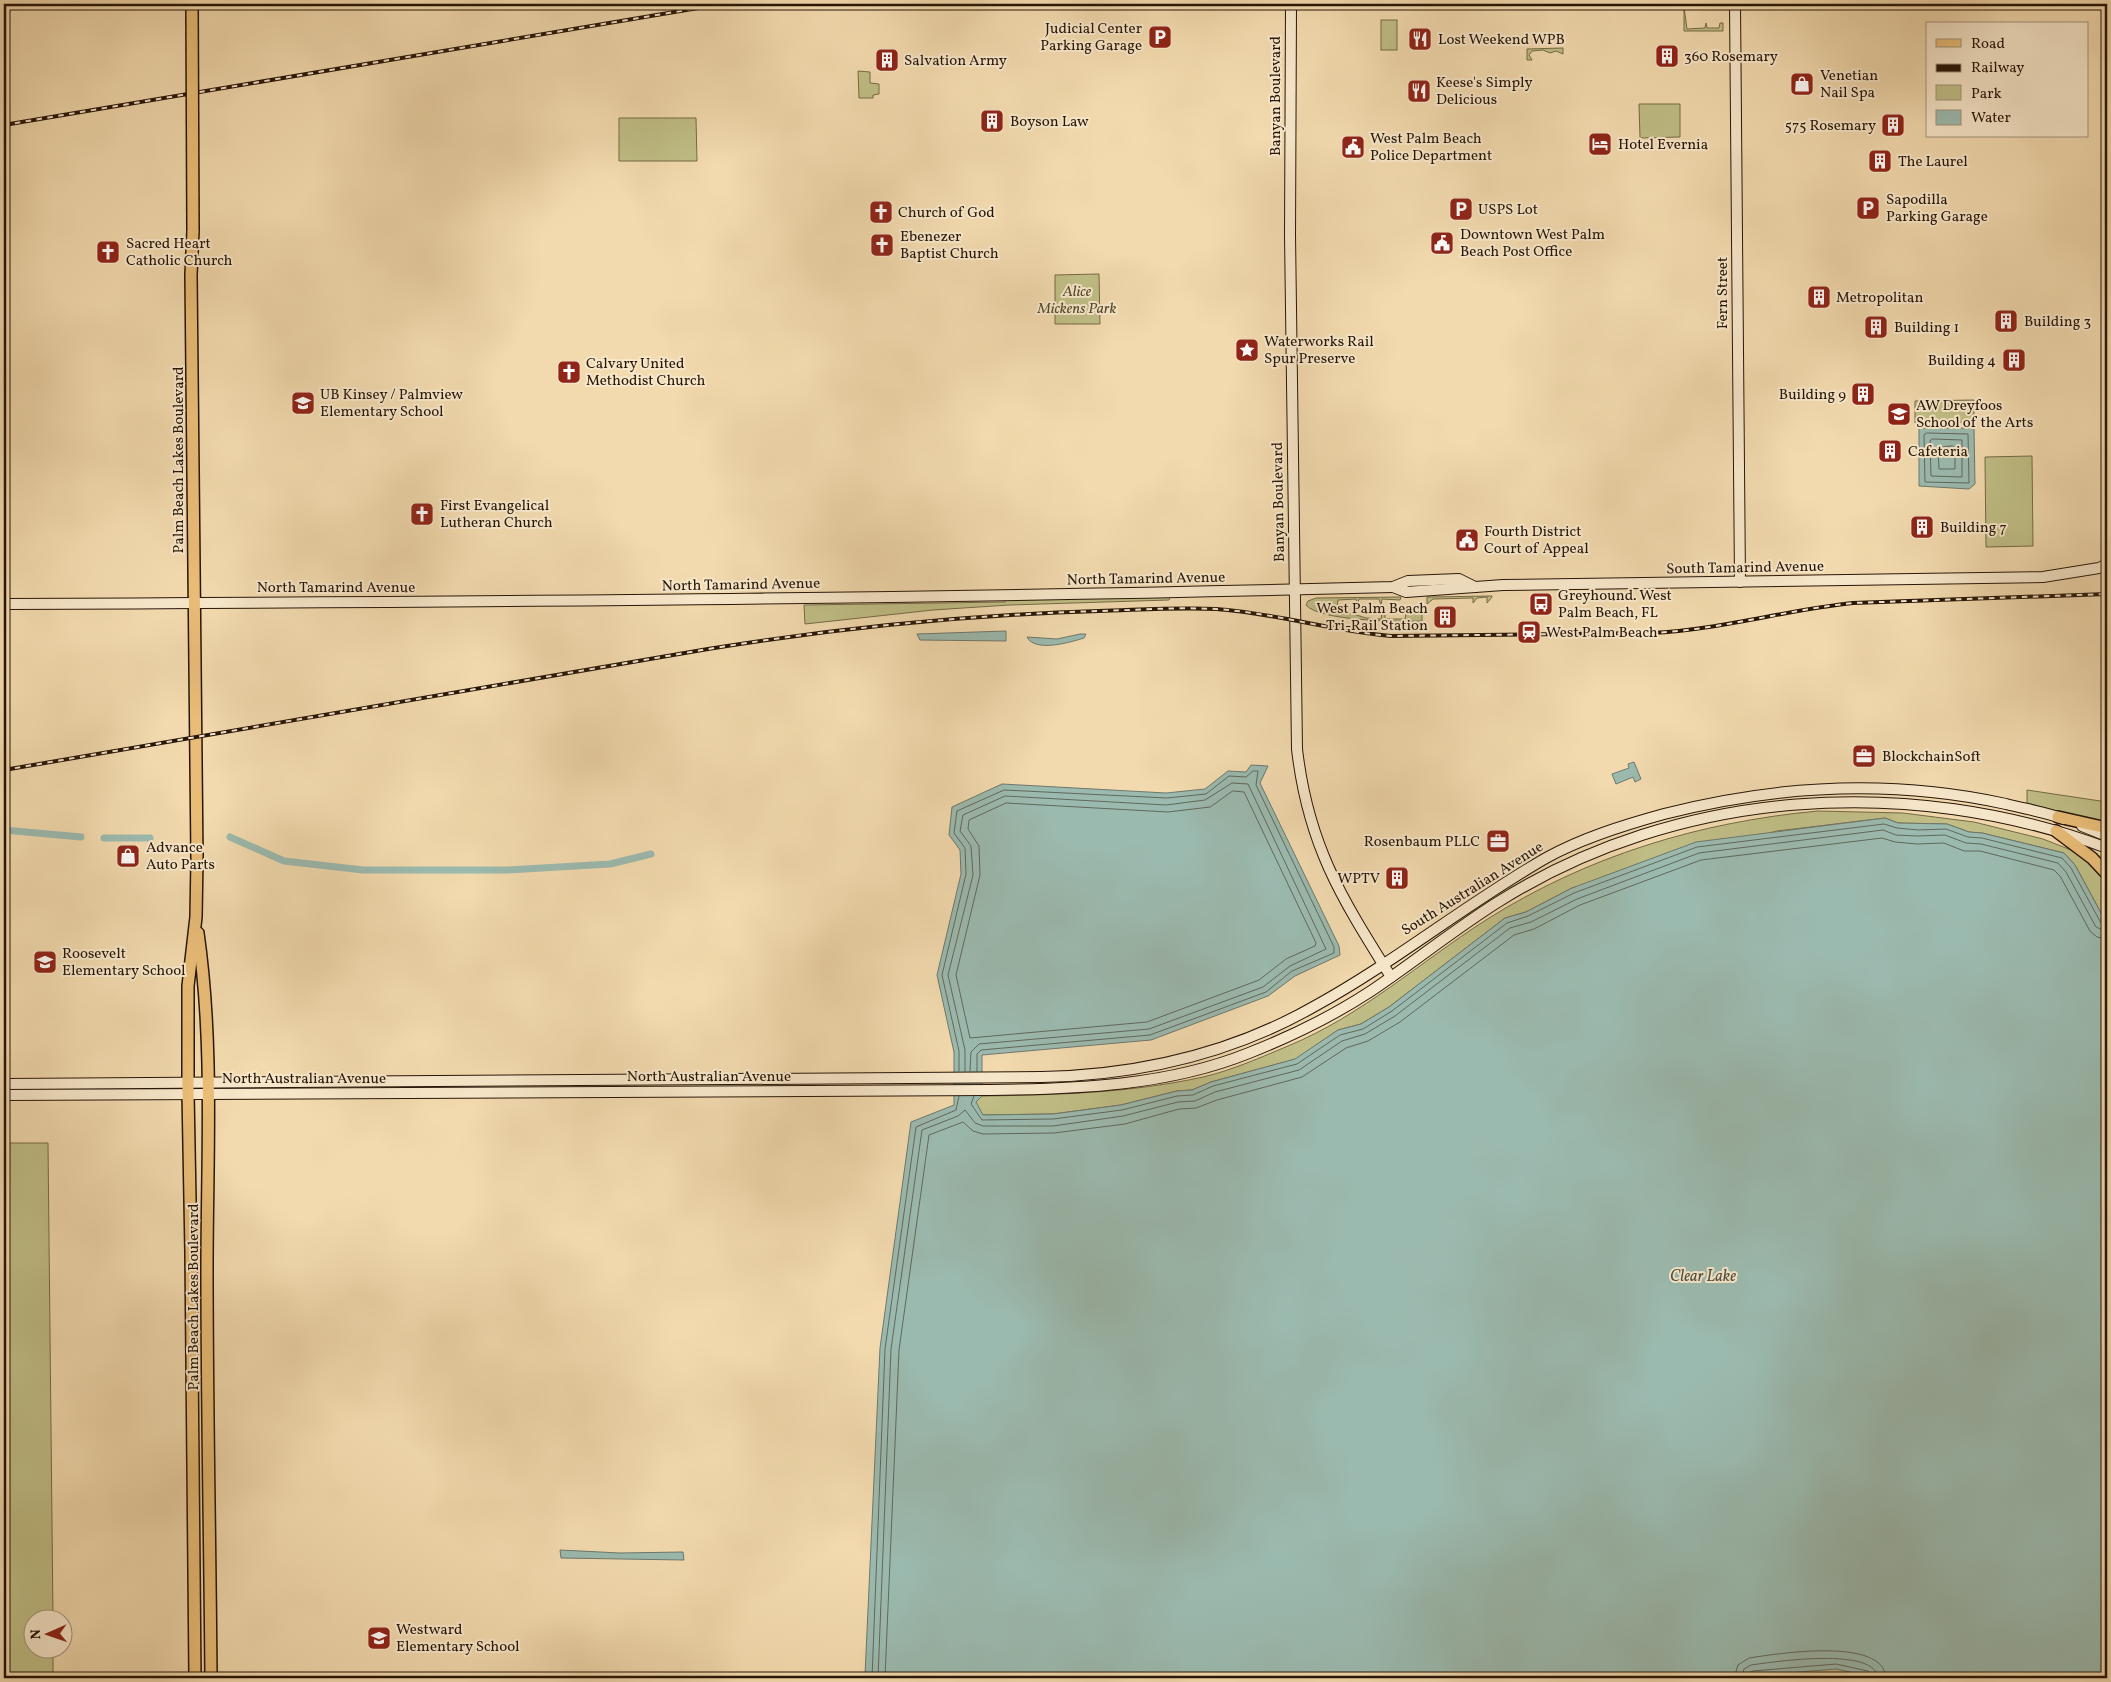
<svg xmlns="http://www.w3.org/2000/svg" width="2111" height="1682" font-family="Vollkorn,serif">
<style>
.green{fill:#c0be86;stroke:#746a46}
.water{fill:#9bbaaf;stroke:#6d786c}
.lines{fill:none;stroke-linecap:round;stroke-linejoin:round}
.shore{stroke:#61685b;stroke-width:1}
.canal{stroke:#9bbaaf;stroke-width:7}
.secondary-casing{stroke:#271507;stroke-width:12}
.primary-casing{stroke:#271507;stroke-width:14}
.secondary{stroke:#f7e7ca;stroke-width:10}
.primary{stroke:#e9bd77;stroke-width:11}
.rail-casing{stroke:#271507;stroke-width:4}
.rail{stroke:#f7e7ca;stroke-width:2;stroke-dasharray:5.5;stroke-linecap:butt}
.primary-bridge-casing{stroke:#271507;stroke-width:14;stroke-linecap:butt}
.primary-bridge{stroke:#e9bd77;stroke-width:11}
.labels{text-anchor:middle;stroke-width:4;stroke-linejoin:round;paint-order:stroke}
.poi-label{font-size:15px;fill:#271507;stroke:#f7e7ca;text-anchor:start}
.street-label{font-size:15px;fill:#271507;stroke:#f7e7ca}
.park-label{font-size:15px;font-style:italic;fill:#55482d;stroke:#f7e7ca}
.water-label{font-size:16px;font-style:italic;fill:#504f42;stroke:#f7e7ca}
</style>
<rect width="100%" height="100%" fill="#f2daae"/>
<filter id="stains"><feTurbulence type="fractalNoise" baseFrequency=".004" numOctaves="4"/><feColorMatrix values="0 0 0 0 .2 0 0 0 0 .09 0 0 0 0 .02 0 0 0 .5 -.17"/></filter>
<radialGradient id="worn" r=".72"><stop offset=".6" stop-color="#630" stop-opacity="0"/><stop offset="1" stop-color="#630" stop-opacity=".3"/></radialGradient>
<g class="green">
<path d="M1416,4h43v3l-43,1z"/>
<path d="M1684,7l3,22 18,-1 1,-5 1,5h12l1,-5h3v8h-39z"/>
<rect x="1381" y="20" width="16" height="30"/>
<path d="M1563,48v6l-7,-3 -6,2 -7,-3 -11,1 -3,4 3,5h-5v-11z"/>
<path d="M858,71l12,1v11l9,1v10l-6,1v3h-14z"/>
<path d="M1639,104h41v33l-40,1z"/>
<path d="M619,118h77l1,43h-78z"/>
<path d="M1099,274l1,50h-45v-49z"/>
<path d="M1974,400v22l-59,1v-22z"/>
<path d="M2032,456l1,90 -47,1 -1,-90z"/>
<path d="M1170,597l-1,3 -160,5 -76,5 -128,14 -1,-19 201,-3 1,-3z"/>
<path d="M1401,597l-1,3 -18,-1 -1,6 -2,-6h-20l-2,6 -1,-6 -18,1 -1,9 29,9 15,1 1,-6 3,1v5h20l1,-6h16v8c-23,1 -103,0 -116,-16l2,-4 8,-3z"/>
<path d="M1427,597l65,-1v1l-5,6v-6l-10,1 -4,5v-5l-40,1 -6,5z"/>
<path d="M2027,790l80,12v22l-80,-21z"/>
<path d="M1818,811l85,2 71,9 69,17 33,13 20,17 11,15v40l-32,-59 -11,-12 -82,-20 -13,-1 -22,-8 -49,-1 -13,-5 -108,13 -205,57 -46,24 -21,6 -116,89 -28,17 -23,6 -42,29 -85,23 -19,8 -15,1 -56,14 -68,9 -71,1 -7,-13 7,-6c74,-1 149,-3 221,-19 27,-6 59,-20 85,-31 73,-30 132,-84 198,-126 101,-64 213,-98 332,-109z"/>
<path d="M4,1143h44l5,476 -21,1v30h21v28h-49z"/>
<path d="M1836,1668l40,10h-149z"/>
</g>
<g class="water">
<path d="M1919,428h55l1,56 -6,5 -50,-3z"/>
<path d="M1006,631v10l-86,-1 -3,-6z"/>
<path d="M1080,634h6l-2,4c-13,4 -49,15 -57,-1l30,2z"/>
<path d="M1634,762l7,17 -6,3 -2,-5 -17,7 -4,-10 17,-6 -1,-4z"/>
<path d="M1251,765l17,1 -8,17 79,163 1,9 -45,21 -27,20 -117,44 -169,15v41l-6,6 7,13 70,-1 68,-9 56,-14 15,-1 19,-8 84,-23 43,-29 23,-6 28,-17 116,-89 21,-6 46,-24 124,-46 189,-24 13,5 49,1 22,8 13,1 82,20 11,12 32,59v754h-231l-40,-9 -109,9h-858l-4,-3 15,-327 31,-226 43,-17v-53l-17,-77 24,-101 -1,-24 -11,-15 3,-28 50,-23 164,9 39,-4 23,-18 18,1z"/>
<path d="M560,1550l60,3 63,-1 1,8 -123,-2z"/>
</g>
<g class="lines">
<g class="shore">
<path d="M1927,433l41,1 1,49 -44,-1 -1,-47z"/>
<path d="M1933,439l29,1v37l-31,-1 -1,-35z"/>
<path d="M1953,446l2,3v20h-16l-1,-21z"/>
<path d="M1233,791l11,1 72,151 -1,3 -29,13 -27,21 -112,42 -177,16 -14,-63 24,-100 -1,-29 -11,-17 1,-9 37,-17 162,9 42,-5z"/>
<path d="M959,1071v-20l-17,-76 24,-101 -1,-26 -11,-15 3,-22 47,-21 163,8 39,-4 23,-18 17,1 7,-6h5l-2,14 78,162v6l-42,18 -26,21 -116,43 -169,15 -4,4v17"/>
<path d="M965,1071v-21l-17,-75 25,-100 -2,-29 -11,-15 3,-16 42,-19 161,9 39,-5 27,-17 16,1 78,165 -36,17 -27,21 -114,42 -170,15 -8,8 -1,19"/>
<path d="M974,1096l-3,8 11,16 71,-1 69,-9 55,-14 16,-1 20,-9 84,-22 43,-29 23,-6 29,-18 115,-88 21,-7 46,-23 123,-46 187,-23 13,4 21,2 28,-1 22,8 14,1 80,20 9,10 30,55 6,2"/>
<path d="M872,1678l13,-329 31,-222 40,-17 3,-14"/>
<path d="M878,1678l13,-329 31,-219 36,-14 7,-6 10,13 8,3h70l70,-10 55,-14 17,-1 20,-9 84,-22 43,-29 23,-7 30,-18 115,-88 21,-6 46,-23 122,-46 184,-23 13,5 21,1 28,-1 21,8 15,1 77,19 8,9 30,55 11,5"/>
<path d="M885,1678l14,-328 30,-215 34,-13 10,9 10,3 71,-1 71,-9 54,-15 17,-1 21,-8 85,-23 44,-29 22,-7 32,-19 114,-87 20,-6 46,-24 121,-45 181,-22 13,4 22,2 27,-1 20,8h16l74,19 6,6 30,55 7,6 10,2"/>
<path d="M1734,1678l4,-13 11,-7c27,-4 135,-22 137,20"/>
<path d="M1741,1678l3,-9 7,-4c22,-3 125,-19 127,13"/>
<path d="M1747,1678l2,-5 4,-2 83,-7 32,7 4,7"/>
</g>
<g class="canal">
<path d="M4,830l77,7"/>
<path d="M230,837l54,24 79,9h144l103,-6 41,-10"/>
<path d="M104,838h46"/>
</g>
<g class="secondary-casing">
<g id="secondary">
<path d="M1291,4l-1,231 7,514c11,96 44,148 94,228"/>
<path d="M1735,4l5,578"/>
<path d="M1393,587l13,5 97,-7 540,-8 56,-9 8,-4"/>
<path d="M4,604c463,-2 926,-5 1389,-17l15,-6 51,-2 16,8"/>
<path d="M2082,826l25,10"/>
<path d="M4,1084l1038,-7c96,-2 189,-23 273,-71 80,-44 151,-102 231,-148 36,-20 78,-33 118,-44 113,-29 228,-35 342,-10 19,5 39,8 58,15"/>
<path d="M4,1095l986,-5c88,-1 177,-4 259,-37 43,-17 84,-37 122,-62 43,-29 84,-62 127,-89 181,-114 412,-128 609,-54"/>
</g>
</g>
<g class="primary-casing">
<g id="primary">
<path d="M193,231l-2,44 6,584 -1,58 -8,69v107l3,160 4,425"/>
<path d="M2058,817l49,11"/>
<path d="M2056,831l36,27 15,16"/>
<path d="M198,933c16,112 9,224 9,336 0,137 3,273 4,409"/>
</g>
</g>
<use href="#secondary" class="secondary"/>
<use href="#primary" class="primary"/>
<g class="rail-casing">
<g id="rail">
<path d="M4,125l718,-121"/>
<path d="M4,770l704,-121c130,-21 259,-34 391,-38 38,-1 78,-4 117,-2 59,4 116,22 175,27l260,-3c69,-3 134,-23 202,-30l254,-9"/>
</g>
</g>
<use href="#rail" class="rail"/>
<g class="primary-bridge-casing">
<path id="primary-bridge" d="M192,4l1,227"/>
</g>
<use href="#primary-bridge" class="primary-bridge"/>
</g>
<defs>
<g id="parking-square" transform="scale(1.25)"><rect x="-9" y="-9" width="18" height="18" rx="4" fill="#8f2418" stroke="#f7e7ca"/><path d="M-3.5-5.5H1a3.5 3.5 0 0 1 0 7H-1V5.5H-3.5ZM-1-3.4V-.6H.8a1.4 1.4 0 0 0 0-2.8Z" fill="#fff"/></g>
<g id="restaurant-square" transform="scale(1.25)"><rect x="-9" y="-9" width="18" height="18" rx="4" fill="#8f2418" stroke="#f7e7ca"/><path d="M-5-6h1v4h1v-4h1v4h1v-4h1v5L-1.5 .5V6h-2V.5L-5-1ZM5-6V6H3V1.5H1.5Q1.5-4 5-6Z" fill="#fff"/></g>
<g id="building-square" transform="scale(1.25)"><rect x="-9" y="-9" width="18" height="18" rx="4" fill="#8f2418" stroke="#f7e7ca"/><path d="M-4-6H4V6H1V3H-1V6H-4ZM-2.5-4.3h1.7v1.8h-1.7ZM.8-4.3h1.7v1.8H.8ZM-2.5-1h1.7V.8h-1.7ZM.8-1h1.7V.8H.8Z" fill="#fff"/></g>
<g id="shop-square" transform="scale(1.25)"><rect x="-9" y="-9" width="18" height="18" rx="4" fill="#8f2418" stroke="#f7e7ca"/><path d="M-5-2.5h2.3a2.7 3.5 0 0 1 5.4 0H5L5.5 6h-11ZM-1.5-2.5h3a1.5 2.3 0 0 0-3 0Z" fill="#fff"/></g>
<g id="hotel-square" transform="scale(1.25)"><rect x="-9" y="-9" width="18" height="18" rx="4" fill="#8f2418" stroke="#f7e7ca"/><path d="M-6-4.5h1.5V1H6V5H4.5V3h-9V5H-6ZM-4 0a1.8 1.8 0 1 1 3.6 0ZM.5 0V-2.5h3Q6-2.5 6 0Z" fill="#fff"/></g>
<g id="civic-square" transform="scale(1.25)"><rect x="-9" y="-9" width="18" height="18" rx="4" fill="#8f2418" stroke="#f7e7ca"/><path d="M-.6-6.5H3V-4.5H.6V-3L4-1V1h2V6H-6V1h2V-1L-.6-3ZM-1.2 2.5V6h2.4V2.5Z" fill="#fff"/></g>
<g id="church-square" transform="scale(1.25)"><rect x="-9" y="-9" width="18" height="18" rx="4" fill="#8f2418" stroke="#f7e7ca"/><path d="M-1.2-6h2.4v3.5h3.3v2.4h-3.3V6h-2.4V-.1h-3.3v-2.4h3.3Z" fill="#fff"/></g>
<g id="sight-square" transform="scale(1.25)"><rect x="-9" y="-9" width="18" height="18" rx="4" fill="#8f2418" stroke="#f7e7ca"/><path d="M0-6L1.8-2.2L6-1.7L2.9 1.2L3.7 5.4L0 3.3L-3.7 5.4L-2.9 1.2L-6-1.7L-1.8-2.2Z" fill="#fff"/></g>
<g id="school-square" transform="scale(1.25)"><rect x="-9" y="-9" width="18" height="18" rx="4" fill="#8f2418" stroke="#f7e7ca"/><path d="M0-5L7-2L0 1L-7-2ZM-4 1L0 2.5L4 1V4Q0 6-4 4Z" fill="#fff"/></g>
<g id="bus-square" transform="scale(1.25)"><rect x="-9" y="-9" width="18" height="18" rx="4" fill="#8f2418" stroke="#f7e7ca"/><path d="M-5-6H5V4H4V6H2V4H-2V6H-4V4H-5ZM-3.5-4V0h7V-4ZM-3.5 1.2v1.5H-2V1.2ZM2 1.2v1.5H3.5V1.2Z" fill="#fff"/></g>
<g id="station-square" transform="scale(1.25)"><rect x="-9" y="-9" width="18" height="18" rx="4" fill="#8f2418" stroke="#f7e7ca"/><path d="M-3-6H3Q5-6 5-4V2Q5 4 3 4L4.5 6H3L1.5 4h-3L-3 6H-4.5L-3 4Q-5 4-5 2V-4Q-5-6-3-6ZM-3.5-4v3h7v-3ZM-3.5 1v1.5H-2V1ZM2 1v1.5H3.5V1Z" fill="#fff"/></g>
<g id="office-square" transform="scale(1.25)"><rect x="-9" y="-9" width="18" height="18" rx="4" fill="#8f2418" stroke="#f7e7ca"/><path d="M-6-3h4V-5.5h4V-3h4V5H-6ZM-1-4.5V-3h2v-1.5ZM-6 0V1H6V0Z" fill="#fff"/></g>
</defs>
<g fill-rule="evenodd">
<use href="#parking-square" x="1160" y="37"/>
<use href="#restaurant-square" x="1420" y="39"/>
<use href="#building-square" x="1667" y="56"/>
<use href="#building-square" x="887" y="60"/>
<use href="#shop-square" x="1802" y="84"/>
<use href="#restaurant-square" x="1419" y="91"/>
<use href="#building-square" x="992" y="121"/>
<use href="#building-square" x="1893" y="125"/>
<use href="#hotel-square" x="1600" y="144"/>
<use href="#civic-square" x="1353" y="147"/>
<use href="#building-square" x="1880" y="161"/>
<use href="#parking-square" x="1868" y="208"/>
<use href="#parking-square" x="1461" y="209"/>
<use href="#church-square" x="881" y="212"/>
<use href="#civic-square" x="1442" y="243"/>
<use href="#church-square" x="882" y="245"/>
<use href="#church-square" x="108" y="252"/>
<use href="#building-square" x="1819" y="297"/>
<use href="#building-square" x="2006" y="321"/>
<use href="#building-square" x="1876" y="327"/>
<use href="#sight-square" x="1247" y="350"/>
<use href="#building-square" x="2014" y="360"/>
<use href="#church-square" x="569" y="372"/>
<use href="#building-square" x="1863" y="394"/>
<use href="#school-square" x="303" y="403"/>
<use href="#school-square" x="1899" y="414"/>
<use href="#building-square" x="1890" y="451"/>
<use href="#church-square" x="422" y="514"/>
<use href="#building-square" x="1922" y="527"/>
<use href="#civic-square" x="1467" y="540"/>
<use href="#bus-square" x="1541" y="604"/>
<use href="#building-square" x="1445" y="617"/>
<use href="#station-square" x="1529" y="632"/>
<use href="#office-square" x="1864" y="756"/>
<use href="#office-square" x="1498" y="841"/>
<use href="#shop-square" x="128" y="856"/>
<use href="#building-square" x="1397" y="878"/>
<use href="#school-square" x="45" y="962"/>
<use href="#school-square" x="379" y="1638"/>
</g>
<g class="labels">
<g class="poi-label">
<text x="1142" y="33" text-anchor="end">Judicial Center<tspan x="1142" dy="17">Parking Garage</tspan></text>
<text x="1438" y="44">Lost Weekend WPB</text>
<text x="1684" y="61">360 Rosemary</text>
<text x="904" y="65">Salvation Army</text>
<text x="1820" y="80">Venetian<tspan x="1820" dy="17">Nail Spa</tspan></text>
<text x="1436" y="87">Keese's Simply<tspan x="1436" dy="17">Delicious</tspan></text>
<text x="1010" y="126">Boyson Law</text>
<text x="1876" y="130" text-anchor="end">575 Rosemary</text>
<text x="1370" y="143">West Palm Beach<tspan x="1370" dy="17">Police Department</tspan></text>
<text x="1618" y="149">Hotel Evernia</text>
<text x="1898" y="166">The Laurel</text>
<text x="1886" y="204">Sapodilla<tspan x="1886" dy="17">Parking Garage</tspan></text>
<text x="1478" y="214">USPS Lot</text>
<text x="898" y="217">Church of God</text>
<text x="1460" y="239">Downtown West Palm<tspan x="1460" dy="17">Beach Post Office</tspan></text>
<text x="900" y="241">Ebenezer<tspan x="900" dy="17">Baptist Church</tspan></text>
<text x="126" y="248">Sacred Heart<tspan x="126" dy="17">Catholic Church</tspan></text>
<text x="1836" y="302">Metropolitan</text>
<text x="2024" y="326">Building 3</text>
<text x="1894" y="332">Building 1</text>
<text x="1264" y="346">Waterworks Rail<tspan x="1264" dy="17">Spur Preserve</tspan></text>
<text x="1996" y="365" text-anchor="end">Building 4</text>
<text x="586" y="368">Calvary United<tspan x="586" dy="17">Methodist Church</tspan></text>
<text x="320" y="399">UB Kinsey / Palmview<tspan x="320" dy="17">Elementary School</tspan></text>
<text x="1846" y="399" text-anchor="end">Building 9</text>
<text x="1916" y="410">AW Dreyfoos<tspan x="1916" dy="17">School of the Arts</tspan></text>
<text x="1908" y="456">Cafeteria</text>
<text x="440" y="510">First Evangelical<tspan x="440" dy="17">Lutheran Church</tspan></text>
<text x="1940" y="532">Building 7</text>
<text x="1484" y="536">Fourth District<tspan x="1484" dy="17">Court of Appeal</tspan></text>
<text x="1558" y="600">Greyhound. West<tspan x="1558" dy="17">Palm Beach, FL</tspan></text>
<text x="1428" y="613" text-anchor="end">West Palm Beach<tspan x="1428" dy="17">Tri-Rail Station</tspan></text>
<text x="1546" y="637">West Palm Beach</text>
<text x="1882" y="761">BlockchainSoft</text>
<text x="1480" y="846" text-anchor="end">Rosenbaum PLLC</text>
<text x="146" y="852">Advance<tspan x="146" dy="17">Auto Parts</tspan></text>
<text x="1380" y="883" text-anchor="end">WPTV</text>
<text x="62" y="958">Roosevelt<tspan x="62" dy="17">Elementary School</tspan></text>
<text x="396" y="1634">Westward<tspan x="396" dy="17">Elementary School</tspan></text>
</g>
<g class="street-label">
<text transform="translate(1275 96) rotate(-90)" y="5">Banyan Boulevard</text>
<text transform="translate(1722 293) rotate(-90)" y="5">Fern Street</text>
<text transform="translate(178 460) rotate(-90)" y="5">Palm Beach Lakes Boulevard</text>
<text transform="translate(1278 502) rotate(-91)" y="5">Banyan Boulevard</text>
<text transform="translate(1745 567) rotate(-1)" y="5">South Tamarind Avenue</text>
<text transform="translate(1146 578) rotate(-1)" y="5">North Tamarind Avenue</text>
<text transform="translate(741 584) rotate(-1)" y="5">North Tamarind Avenue</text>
<text x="336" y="592">North Tamarind Avenue</text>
<text transform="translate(1472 888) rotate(-32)" y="5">South Australian Avenue</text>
<text x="709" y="1081">North Australian Avenue</text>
<text x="304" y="1083">North Australian Avenue</text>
<text transform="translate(193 1297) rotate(-90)" y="5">Palm Beach Lakes Boulevard</text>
</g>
<g class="park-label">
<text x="1077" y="296">Alice<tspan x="1077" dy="17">Mickens Park</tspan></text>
</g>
<g class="water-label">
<text x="1703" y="1281">Clear Lake</text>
</g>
</g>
<rect width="2111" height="1682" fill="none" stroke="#f2daae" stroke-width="20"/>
<rect x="5" y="5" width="2101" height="1672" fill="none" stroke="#271507" stroke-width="2.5"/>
<rect x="10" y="10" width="2091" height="1662" fill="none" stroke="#271507"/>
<rect x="1926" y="22" width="162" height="115" fill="#f7e7ca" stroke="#a4937c"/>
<rect x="1936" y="39" width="25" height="8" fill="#e9bd77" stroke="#a4937c"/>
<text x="1971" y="48" font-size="15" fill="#271507">Road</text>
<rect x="1936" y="64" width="25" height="8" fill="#271507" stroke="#a4937c"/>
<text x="1971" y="72" font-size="15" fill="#271507">Railway</text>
<rect x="1936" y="85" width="25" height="15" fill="#c0be86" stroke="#a4937c"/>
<text x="1971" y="98" font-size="15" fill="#271507">Park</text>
<rect x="1936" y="110" width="25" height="15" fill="#9bbaaf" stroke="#a4937c"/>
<text x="1971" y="122" font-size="15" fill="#271507">Water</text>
<g transform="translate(48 1634) rotate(268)"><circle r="24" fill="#f7e7ca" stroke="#a4937c"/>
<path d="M0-4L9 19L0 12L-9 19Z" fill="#8f2418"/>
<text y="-8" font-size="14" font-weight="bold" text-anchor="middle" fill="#271507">N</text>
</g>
<rect width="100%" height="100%" filter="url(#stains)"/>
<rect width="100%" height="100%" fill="url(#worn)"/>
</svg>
